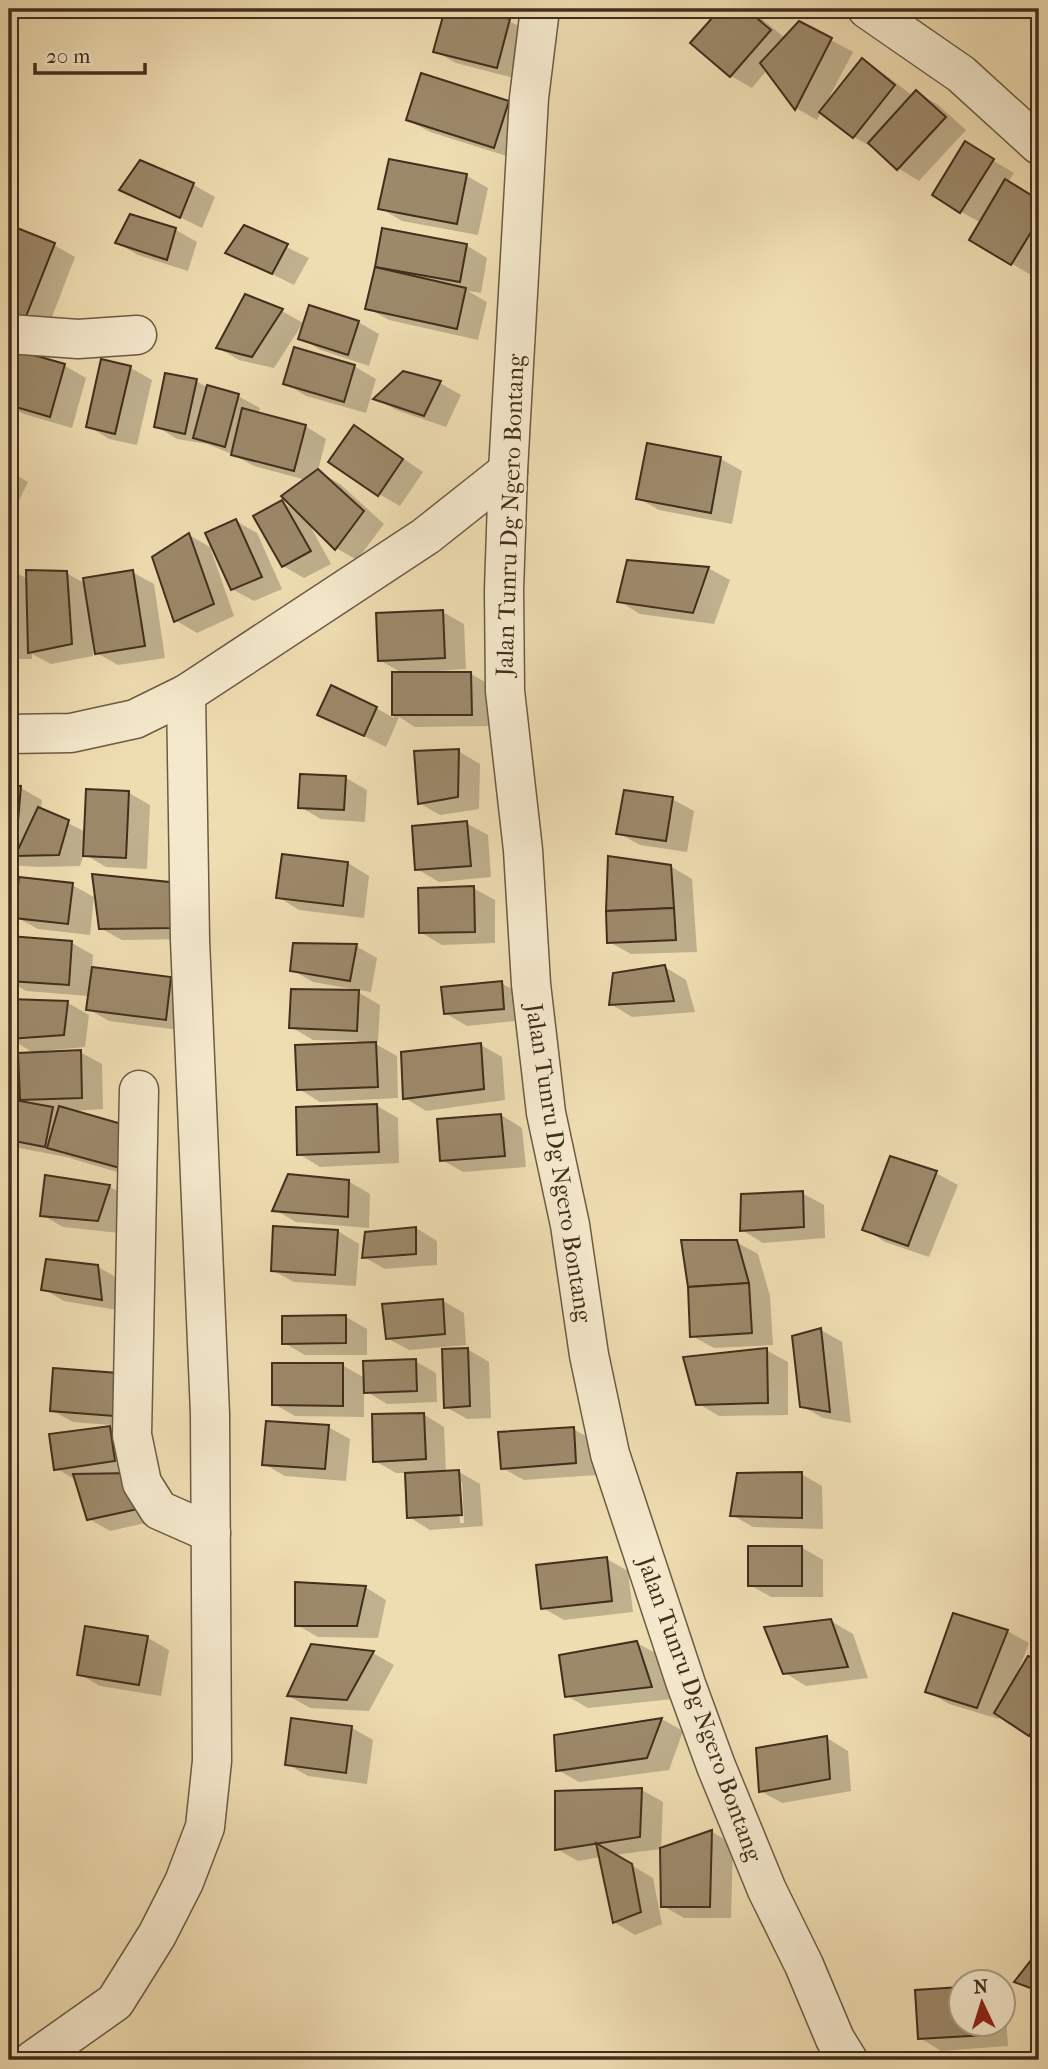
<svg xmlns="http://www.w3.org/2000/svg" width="1048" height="2069" font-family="'IM FELL French Canon',serif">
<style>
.shadow{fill:#0003;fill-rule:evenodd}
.building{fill:#9c896a;stroke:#422e1c;stroke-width:2}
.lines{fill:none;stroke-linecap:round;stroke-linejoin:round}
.minor-casing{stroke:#6d5a42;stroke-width:41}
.minor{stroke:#f5e9cd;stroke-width:38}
.labels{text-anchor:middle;stroke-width:5;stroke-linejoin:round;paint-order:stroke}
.street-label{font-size:24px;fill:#422e1c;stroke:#f5e9cd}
</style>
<rect width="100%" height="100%" fill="#efddb2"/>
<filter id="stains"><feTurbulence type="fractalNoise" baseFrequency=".00286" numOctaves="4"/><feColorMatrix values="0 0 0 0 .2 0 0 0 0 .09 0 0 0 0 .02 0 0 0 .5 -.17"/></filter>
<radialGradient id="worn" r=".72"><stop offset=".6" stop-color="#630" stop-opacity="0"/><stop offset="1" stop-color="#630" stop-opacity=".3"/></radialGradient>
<g class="shadow">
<path d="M446,9h16l47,12 22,12 -13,46 -62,-16 -21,-12z"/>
<path d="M723,9h27l35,29 14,-15 54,29 -28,53 1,1 36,-46 21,13 30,23 4,-4 21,13 28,25 -47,51 -21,-13 -23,-19 -21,-12 -33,-26 -4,9 -21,-12 -29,-38 -15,18 -21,-12 -38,-33z"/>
<path d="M508,103l22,12 -14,44 -86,-27 -22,-12z"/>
<path d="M965,144l49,29 -7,10 32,18v65l-6,10 -62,-36 10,-17 -21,-12z"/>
<path d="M390,161l77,15 21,12 -10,47 -76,-14 -22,-13z"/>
<path d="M140,162l54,23 21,12 -13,31 -80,-39z"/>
<path d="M131,217l45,13 21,12 -9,29 -50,-16 -21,-12z"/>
<path d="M245,227l64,31 -15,27 -67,-33z"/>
<path d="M13,229l41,16 21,12 -28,73 -38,-15v-76z"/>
<path d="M384,230l82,15 21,13 -6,35 -13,-2 19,11 -9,38 -89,-20 -22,-12z"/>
<path d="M246,296l36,15 21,12 -29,45 -35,-8 -21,-12z"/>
<path d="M358,322l21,12 -10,32 -48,-16 -21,-12z"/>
<path d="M17,352l48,14 21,12 -14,50 -48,-14 -15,-8v-42l4,2z"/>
<path d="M354,366l22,13 -10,34 -60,-17 -21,-13z"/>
<path d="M131,368l21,12 -15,65 -28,-6 -21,-13z"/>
<path d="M404,373l36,10 21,12 -15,32 -50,-17 -20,-12z"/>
<path d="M196,381l11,6 31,9 22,12 -2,6 47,12 21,13 -8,32 22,13 44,40 -27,36 -21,-12 -28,-26 23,42 -27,14 -21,-12 -1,-64 14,9 10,-31 -52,-14 -22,-12 -25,-10 -30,-5 -21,-13z"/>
<path d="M376,440l47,32 -23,34 -21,-12z"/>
<path d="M649,445l72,14 21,12 -10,53 -73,-14 -21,-12z"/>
<path d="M9,471l19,11 -17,35 -2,-1z"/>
<path d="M236,521l21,12 25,56 -28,12 -22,-12z"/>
<path d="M189,535l21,12 24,69 -37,17 -22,-13z"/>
<path d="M708,568l22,12 -16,44 -74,-10 -21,-13z"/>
<path d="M9,569l19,10 38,-6 20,11 46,-12 22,12 11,74 -47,7 -21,-12 -3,-17h-2l1,20 -42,8 -19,-10v5h-23z"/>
<path d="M443,612l21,12 2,45 -29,2v3h34l21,12v40l-77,1 -16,-10 -13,30 -67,-33 57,-6 18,10v-44h10l-25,-14z"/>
<path d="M458,751l22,13 -1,45 -39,6 -21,-12z"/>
<path d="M346,778l21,12 -2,32 -44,-3 -21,-12z"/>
<path d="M9,787l12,1 21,12 -1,10 45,22 43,-39 21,12 -3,64 -41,-2 -22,-13 -4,12 -42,1 -29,-2z"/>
<path d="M672,799l22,12 -7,41 -47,-7 -22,-12z"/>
<path d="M466,823l22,12 3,42 -52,5 -22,-13z"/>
<path d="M283,856l65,7 21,13 -5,42 -65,-8 -21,-13z"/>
<path d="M670,866l22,13 5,73 -66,2 -22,-12z"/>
<path d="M94,876l101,63 -73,1 -22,-12z"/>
<path d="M72,885l22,12 -4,38 -52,-6 -22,-12z"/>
<path d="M473,888l22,12v43l-53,2 -22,-13z"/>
<path d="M9,938l63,5 21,12 -1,13 79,11 21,12 -5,40 -78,-10 -21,-12 1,-13 -63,-5 -17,-10z"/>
<path d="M356,946l21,12 -6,34 -58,-10 -21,-12z"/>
<path d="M665,967l21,13 9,32 -63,5 -21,-13z"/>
<path d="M501,983l22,12 2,25 -58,6 -22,-13z"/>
<path d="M356,991l24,14 -2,37h-6l25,14 1,42 -78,4 -21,-13 59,-45v-3l-45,-1 -22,-13z"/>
<path d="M9,1001l59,2 21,12 -4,32 -53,5 -23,-14z"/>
<path d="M481,1045l21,12 3,43 -79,11 -21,-13z"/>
<path d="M80,1052l22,12 1,45 -32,2 70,68 -75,-22 -57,-11v-45l20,3 -7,-5z"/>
<path d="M377,1106l21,12 1,45 -79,4 -21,-13z"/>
<path d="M501,1115l21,13 4,39 -63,5 -21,-12z"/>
<path d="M891,1159l45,14 22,12 -29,72 -44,-15 -21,-13z"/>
<path d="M348,1181l22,13 -1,34 -73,-6 -21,-12z"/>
<path d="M109,1186l21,13 -11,34 -56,-6 -21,-12z"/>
<path d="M802,1193l22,12 1,33 -62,5 -21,-13z"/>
<path d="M416,1228l21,13v24l-52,4 -21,-12z"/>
<path d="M338,1231l21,13 -3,42 -62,-4 -22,-12z"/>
<path d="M736,1242l22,12 12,42 3,49 -59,3 -22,-12z"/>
<path d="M98,1267l21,12 4,32 -59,-10 -21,-12z"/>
<path d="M443,1301l21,12 2,32 -57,5 -22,-12z"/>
<path d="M346,1317l21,12v26h-62l-21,-12z"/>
<path d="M821,1330l21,12 9,81 -28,-5 -21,-12z"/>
<path d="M467,1349l22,13 2,56 -24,1 -21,-12z"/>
<path d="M766,1350l22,12v53l-69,1 -22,-13z"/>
<path d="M415,1361l21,12 1,29 -50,2 -23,-14v27l-69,-1 -21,-12 68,-39 23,13z"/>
<path d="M55,1370l80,57 -62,-5 -22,-12z"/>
<path d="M423,1414l21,13 2,45h13l21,12 3,42 -53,4 -21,-13 -3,-44h-10l-21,-12zM458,1482h4l2,41h-4z"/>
<path d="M109,1427l22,13 28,80 -49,11 -21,-12 -12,-38 -21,-13z"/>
<path d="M328,1427l22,12 -4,42 -61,-5 -21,-12z"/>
<path d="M573,1429l22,12 2,34 -73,5 -22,-12z"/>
<path d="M801,1474l21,12 1,43 -70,-2 -21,-12z"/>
<path d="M801,1547l22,13v37h-52l-21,-12z"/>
<path d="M607,1559l21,12 5,41 -69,8 -21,-12z"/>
<path d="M365,1587l21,13 -8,38 -60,-1 -21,-12z"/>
<path d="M831,1621l22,13 15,44 -62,8 -21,-13z"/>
<path d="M1007,1631l22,12 -12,31h2l9,-16 11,4v77l-39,-24 -1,4 -50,-15 -21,-12z"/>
<path d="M148,1638l21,12 -8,46 -61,-10 -21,-12z"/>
<path d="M637,1643l22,12 14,44 -85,9 -21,-12z"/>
<path d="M312,1646l61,7 21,12 -25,46 -59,-3 -21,-12z"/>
<path d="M662,1719l21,12 -14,39 -90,12 -21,-12 -2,-33z"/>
<path d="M352,1728l21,12 -6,44 -59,-8 -21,-12z"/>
<path d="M827,1738l21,13 3,40 -69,12 -22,-12z"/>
<path d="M642,1790l21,12 -2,47 -47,6 39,23 9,46 -27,11 -21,-13 -13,-65 -23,4 -21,-12z"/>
<path d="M712,1832l21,12 -2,74h-47l-21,-12z"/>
<path d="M1039,1953v41l-22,-13z"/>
<path d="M960,1989v35h42v-25l3,1 3,46 -67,5 -21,-13 -4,-46z"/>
</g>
<g class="building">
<path d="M445,9h24l41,10 -13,49 -64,-16z"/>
<path d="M720,9h26l25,21 -41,47 -40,-34z"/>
<path d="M799,21l33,17 -37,72 -35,-47z"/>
<path d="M862,58l33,27 -42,53 -34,-26z"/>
<path d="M421,73l88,28 -15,47 -88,-28z"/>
<path d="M916,90l30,27 -49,53 -29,-27z"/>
<path d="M965,141l29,18 -34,54 -28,-18z"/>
<path d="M389,159l78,15 -10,50 -79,-15z"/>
<path d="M140,160l54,23 -14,35 -61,-28z"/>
<path d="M1005,179l34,21v19l-28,46 -42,-25z"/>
<path d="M130,214l46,14 -9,32 -52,-17z"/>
<path d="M244,225l44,19 -16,30 -47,-21z"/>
<path d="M12,226l43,17 -30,76 -16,-6v-79z"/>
<path d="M382,228l85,16 -7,38 -85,-15z"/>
<path d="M375,267l91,21 -9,41 -92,-20z"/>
<path d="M245,294l38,15 -31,48 -36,-9z"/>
<path d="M309,305l50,16 -11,34 -50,-16z"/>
<path d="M294,347l61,18 -11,37 -61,-18z"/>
<path d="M16,350l49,14 -15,53 -41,-12v-31z"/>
<path d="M101,359l30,7 -16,68 -29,-7z"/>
<path d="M403,371l38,10 -17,35 -51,-17z"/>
<path d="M165,373l32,6 -12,55 -31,-7z"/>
<path d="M207,385l32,9 -14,53 -32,-9z"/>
<path d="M242,408l64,17 -12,46 -63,-16z"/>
<path d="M354,425l49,34 -25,37 -50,-34z"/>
<path d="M647,443l74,14 -10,56 -75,-14z"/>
<path d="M318,469l46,42 -29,39 -54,-54z"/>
<path d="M282,500l29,51 -29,16 -29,-51z"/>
<path d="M236,519l26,58 -31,13 -26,-57z"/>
<path d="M189,533l25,71 -40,18 -22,-65z"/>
<path d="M627,560l82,7 -16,46 -76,-11z"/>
<rect x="9" y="567" width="2" height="81"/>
<path d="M26,570l41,1 5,73 -44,9z"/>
<path d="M133,570l12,76 -50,8 -12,-76z"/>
<path d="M443,610l2,48 -67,3 -2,-48z"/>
<path d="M392,672h79l1,43h-80z"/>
<path d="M331,685l46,22 -13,29 -47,-21z"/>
<path d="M459,749l-1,48 -40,7 -4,-53z"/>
<path d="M300,774l46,2 -2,34 -46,-2z"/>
<path d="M9,785l12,1 -6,70 -6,-1z"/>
<path d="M86,789l43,2 -3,67 -43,-2z"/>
<path d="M624,790l49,7 -7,44 -50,-7z"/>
<path d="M38,807l31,13 -10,35 -44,1z"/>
<path d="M467,821l4,45 -56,4 -3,-44z"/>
<path d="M282,854l66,8 -5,44 -67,-8z"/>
<path d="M608,856l63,9 3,43 -68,3z"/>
<path d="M92,874l87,9 -6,45 -74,1z"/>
<path d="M19,877l54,6 -5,41 -54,-6z"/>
<path d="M474,886l1,46 -56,1 -1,-45z"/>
<path d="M674,908l2,32 -69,3 -1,-32z"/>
<path d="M9,936l63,5 -3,44 -60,-4z"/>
<path d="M293,943l64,1 -7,37 -60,-10z"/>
<path d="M665,965l9,36 -65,4 4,-32z"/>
<path d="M92,967l79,10 -5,43 -80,-10z"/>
<path d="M502,981l2,28 -60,5 -3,-27z"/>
<path d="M291,989l68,1 -2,41 -68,-3z"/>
<path d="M9,999l59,2 -4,34 -55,4z"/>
<path d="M376,1042l2,45 -81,3 -2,-45z"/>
<path d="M481,1043l3,46 -81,10 -2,-47z"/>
<path d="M81,1050l1,48 -62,2 -2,-47z"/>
<path d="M9,1099l44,8 -8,40 -36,-7z"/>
<path d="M377,1104l2,48 -82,3 -1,-48z"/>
<path d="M59,1106l73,21 -12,41 -73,-20z"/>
<path d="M501,1114l4,42 -65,5 -3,-42z"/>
<path d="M890,1156l47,15 -29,75 -46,-16z"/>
<path d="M288,1174l61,6 -1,37 -76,-6z"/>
<path d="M45,1175l65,10 -12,36 -58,-5z"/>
<path d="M803,1191l1,36 -64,4 1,-37z"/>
<path d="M273,1226l65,4 -3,45 -64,-4z"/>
<path d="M416,1227v27l-54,4 3,-26z"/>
<path d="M681,1240h56l12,43 -61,4z"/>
<path d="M46,1259l52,6 4,35 -61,-10z"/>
<path d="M749,1283l3,50 -62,4 -2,-50z"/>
<path d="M443,1299l2,35 -59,5 -4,-35z"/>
<path d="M346,1315v28l-64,1v-28z"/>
<path d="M821,1328l9,84 -30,-5 -8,-71z"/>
<path d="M468,1348l2,58 -26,2 -2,-59z"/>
<path d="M767,1348l1,55 -72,2 -13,-48z"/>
<path d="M416,1359l1,32 -53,2 -1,-32z"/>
<path d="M272,1363h71v43l-71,-1z"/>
<path d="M53,1368l65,5 -4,43 -64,-5z"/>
<path d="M424,1413l2,46 -53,3 -1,-48z"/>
<path d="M266,1421l63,4 -4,44 -63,-4z"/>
<path d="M110,1426l5,35 -61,9 -5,-36z"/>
<path d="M574,1427l2,36 -75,6 -3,-37z"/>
<path d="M459,1470l3,45 -55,3 -2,-45z"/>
<path d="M802,1472v46l-72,-2 7,-43z"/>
<path d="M132,1473l6,36 -51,11 -14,-46z"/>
<rect x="748" y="1546" width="54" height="40"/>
<path d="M607,1557l5,44 -71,8 -5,-44z"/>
<path d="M295,1582l71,4 -9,40h-62z"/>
<path d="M953,1613l55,17 -31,78 -52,-16z"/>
<path d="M831,1619l17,48 -65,7 -19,-47z"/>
<path d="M85,1626l63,10 -9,49 -62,-10z"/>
<path d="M637,1641l15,46 -87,10 -6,-42z"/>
<path d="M311,1644l63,7 -27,49 -60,-4z"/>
<path d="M1028,1656l11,4v60l-10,16 -35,-23z"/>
<path d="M291,1718l61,8 -6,47 -61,-8z"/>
<path d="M662,1718l-15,40 -91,13 -2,-36z"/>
<path d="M827,1736l3,43 -71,13 -3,-44z"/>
<path d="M642,1788l-2,49 -85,13v-59z"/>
<path d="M712,1830l-2,77h-49l-1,-59z"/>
<path d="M596,1843l36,21 9,48 -28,11z"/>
<path d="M1039,1950v41l-25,-9z"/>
<path d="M960,1987v37h26l1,11 -69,4 -3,-49z"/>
</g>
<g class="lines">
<g class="minor-casing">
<g id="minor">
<path d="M540,9l-11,89 -21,373 -4,119 1,101 18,159 8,134 15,129 24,112 19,130 21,99 76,230 30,82 51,124 37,75 31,74 13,21"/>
<path d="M867,9l94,65 78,71"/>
<path d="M9,334l69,5 59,-4"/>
<path d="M9,734l62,-1 64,-14 51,-25"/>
<path d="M139,1090l-7,345 10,48 17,27 52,23"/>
<path d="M33,2060l82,-58 42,-67 27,-53 21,-55 7,-66 -2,-347 -20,-474 -4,-246 240,-158 82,-65"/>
</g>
</g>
<use href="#minor" class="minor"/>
</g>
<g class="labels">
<g class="street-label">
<text transform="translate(510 515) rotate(-88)" y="8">Jalan Tunru Dg Ngero Bontang</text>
<text transform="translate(559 1163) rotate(81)" y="8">Jalan Tunru Dg Ngero Bontang</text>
<text transform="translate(700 1709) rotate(70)" y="8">Jalan Tunru Dg Ngero Bontang</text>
</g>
</g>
<rect width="1048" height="2069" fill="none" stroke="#efddb2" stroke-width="35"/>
<rect x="10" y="10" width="1027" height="2048" fill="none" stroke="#422e1c" stroke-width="3.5"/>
<rect x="18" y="18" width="1013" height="2034" fill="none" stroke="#422e1c" stroke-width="2"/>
<g transform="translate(982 2003) rotate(356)"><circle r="33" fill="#f5e9cd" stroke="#ad9e86" stroke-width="2"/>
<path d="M0-5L12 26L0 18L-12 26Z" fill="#8f2418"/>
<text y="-10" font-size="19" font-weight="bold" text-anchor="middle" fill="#422e1c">N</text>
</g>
<path d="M35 63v10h110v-10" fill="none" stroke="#422e1c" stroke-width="3.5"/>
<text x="46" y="63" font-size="21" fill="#422e1c" stroke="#f5e9cd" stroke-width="5" paint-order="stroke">20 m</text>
<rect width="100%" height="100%" filter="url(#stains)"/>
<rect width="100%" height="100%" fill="url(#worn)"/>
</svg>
